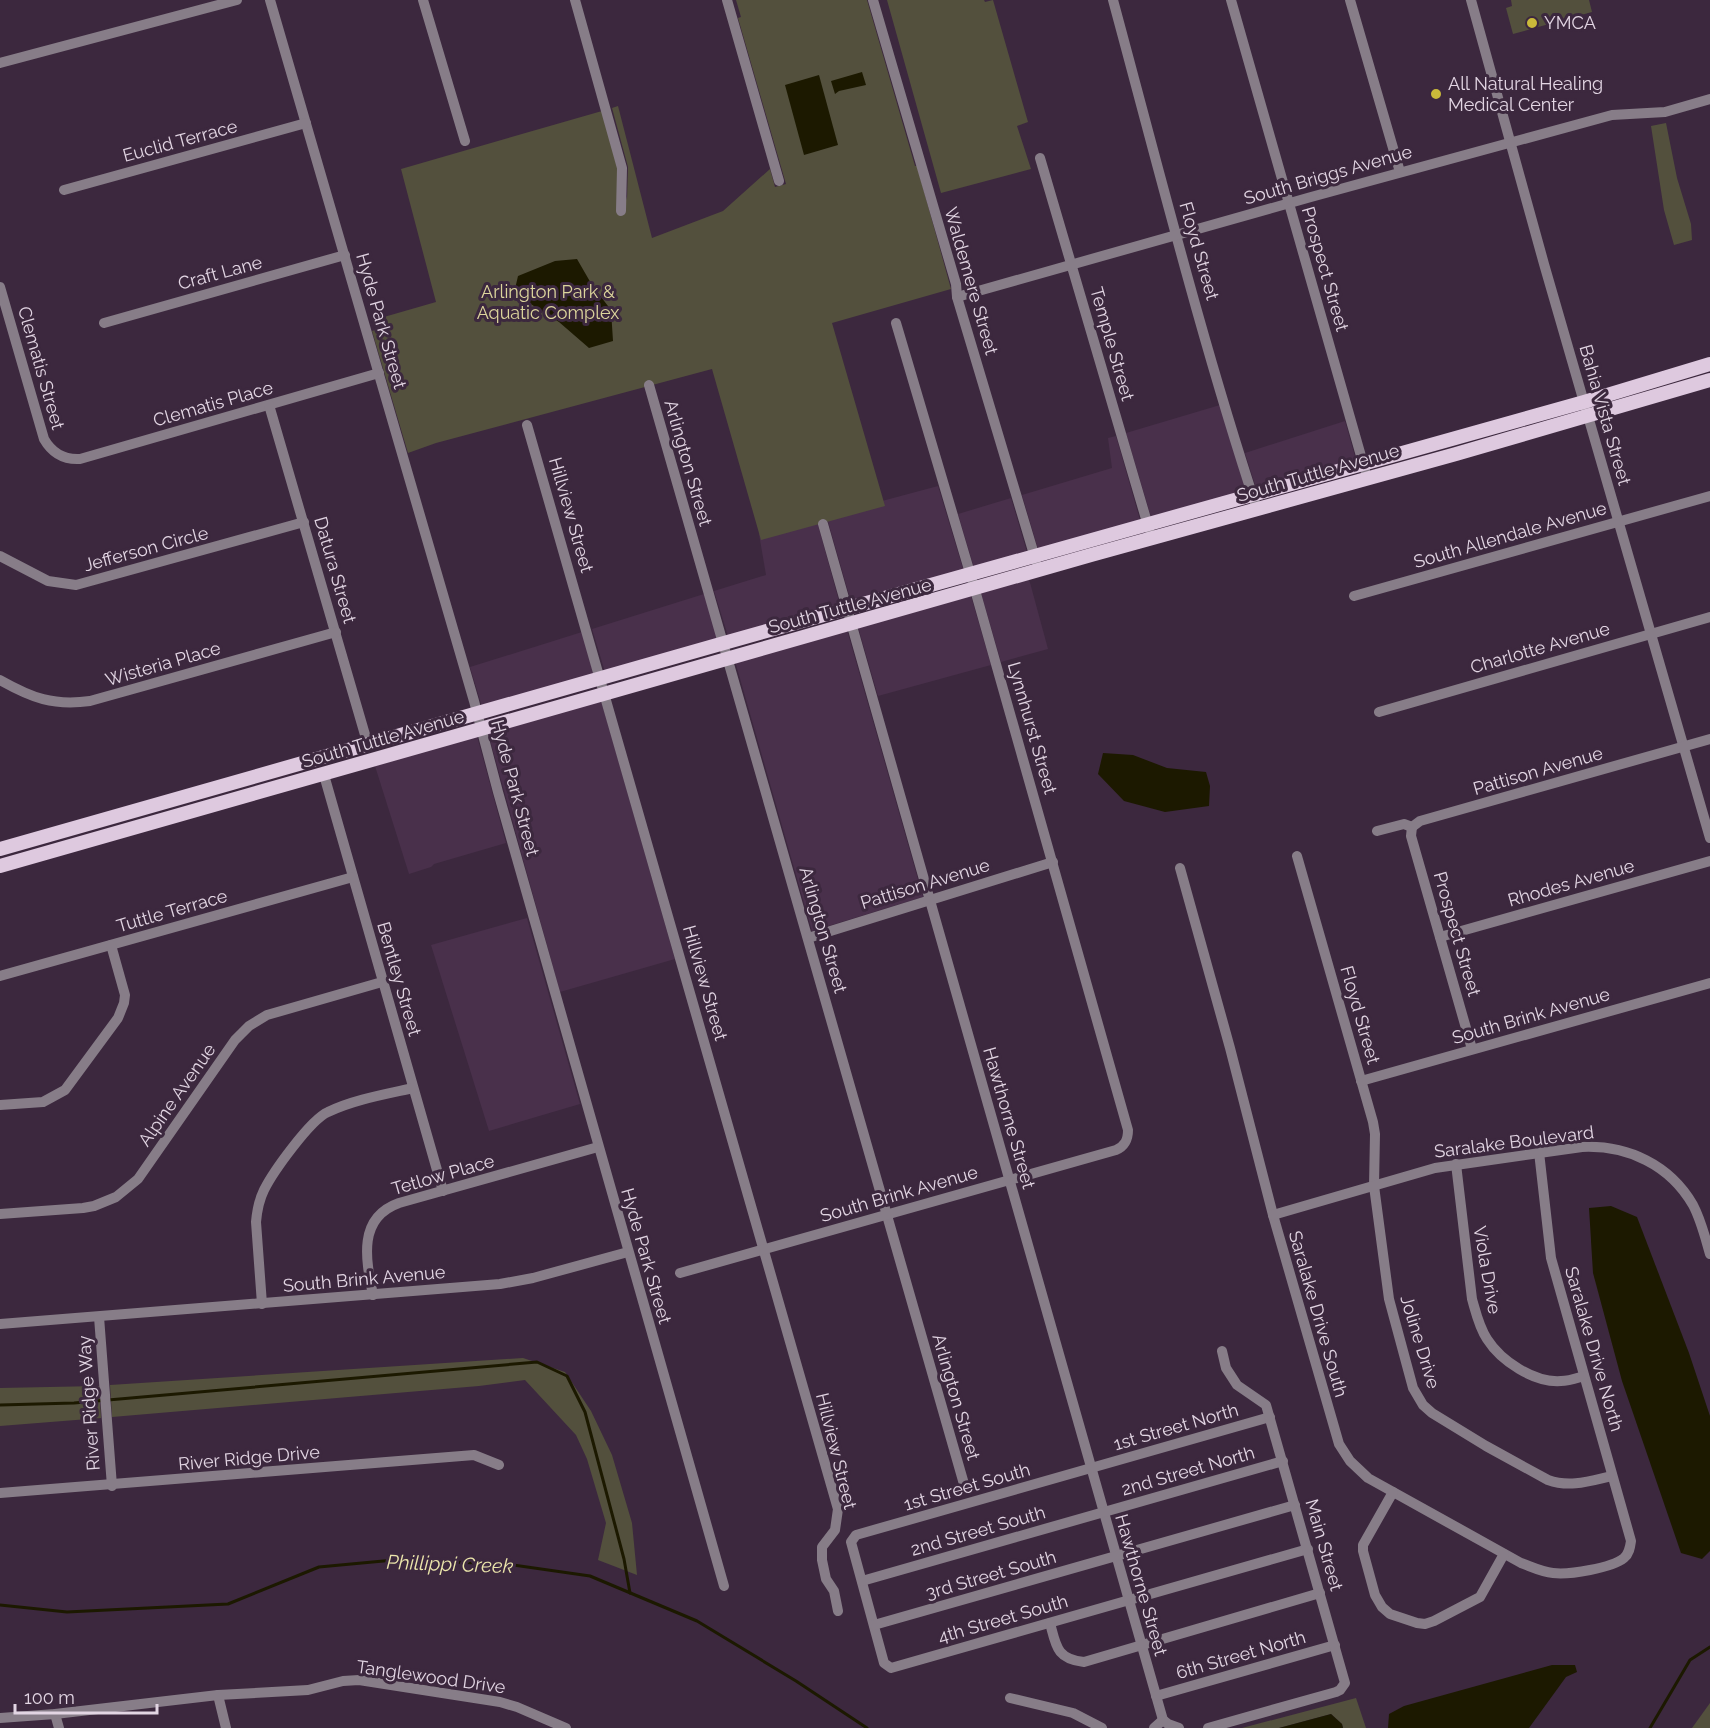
<svg xmlns="http://www.w3.org/2000/svg" width="1710" height="1728" font-family="Raleway,sans-serif">
<style>
.built{fill:#49304b}
.green{fill:#53503d}
.water{fill:#1c1900}
.lines{fill:none;stroke-linecap:round;stroke-linejoin:round}
.stream{stroke:#1c1900;stroke-width:3}
.minor{stroke:#877d88;stroke-width:10}
.major{stroke:#dec9df;stroke-width:14}
.poi-dot{fill:#caba3a;stroke:#3c283e;stroke-width:2}
.labels{text-anchor:middle;stroke-width:6;stroke-linejoin:round;paint-order:stroke}
.poi-label{font-size:18px;fill:#e2d5e3;stroke:#3c283e;text-anchor:start}
.street-label{font-size:18px;fill:#e2d5e3;stroke:#3c283e}
.park-label{font-size:18px;fill:#dcd59c;stroke:#3c283e}
.water-label{font-size:20px;font-style:italic;fill:#ebe5ab;stroke:#3c283e}
</style>
<rect width="100%" height="100%" fill="#3c283e"/>
<g class="built">
<path d="M1220,405l26,86 -95,26 -25,-84z"/>
<path d="M1345,421l11,39 -100,28 -11,-35z"/>
<path d="M1116,436l24,84 -102,29 -16,-54 90,-27 -4,-30z"/>
<path d="M938,486l26,86 -113,30 -24,-84 -10,3 23,84 -112,31 -14,-45 52,-16 -7,-41z"/>
<path d="M1011,498l16,54 -53,16 -16,-54z"/>
<path d="M1029,579l19,70 -47,13 -20,-69z"/>
<path d="M704,594l14,45 -113,33 -13,-43z"/>
<path d="M971,596l20,69 -113,31 -20,-69z"/>
<path d="M847,630l76,267 -111,34 -77,-270z"/>
<path d="M582,632l12,43 -112,32 -12,-40z"/>
<path d="M601,700l74,259 -115,33 -72,-259z"/>
<path d="M477,736l29,107 -72,21 -3,3 -22,7 -34,-108z"/>
<path d="M527,918l53,186 -91,27 -58,-186z"/>
</g>
<g class="green">
<path d="M736,0h131l48,166h2l34,123 -119,34 53,183 -124,34 -49,-171 -276,74 -28,10 -36,-122 7,-2 -2,-10 59,-17 -35,-133 201,-58 25,89 1,-33 -16,-59 6,-2 34,132 71,-27 47,-42 5,18 11,-3 -48,-166 3,-1z"/>
<path d="M887,0h97l1,2 8,-2 35,122 -11,4 14,43 -90,24z"/>
<path d="M1511,0h78l3,12 -79,22 -7,-26 6,-2z"/>
<path d="M1666,123l11,55 14,46 1,16 -18,5 -10,-35 -13,-84z"/>
<path d="M523,1358l42,14 26,39 21,44 20,68 5,52 -39,-15 8,-37 -19,-64 -11,-24 -51,-55 -46,6 -367,31 -2,-32z"/>
<path d="M99,1386l2,32 -101,8v-38z"/>
<path d="M1356,1698l10,30h-23l-1,-4 -11,-10 -52,14h-37z"/>
<path d="M1710,1703v25h-18z"/>
</g>
<g class="water">
<path d="M862,72l4,13 -27,6 -4,3 -4,-13z"/>
<path d="M819,75l19,70 -34,10 -19,-70z"/>
<path d="M577,259l15,26 19,25 2,31 -24,7 -30,-26 -33,-21 -11,-12 3,-13 37,-15z"/>
<path d="M1103,753l30,2 34,13 39,4 4,14 -1,20 -44,6 -41,-11 -26,-27z"/>
<path d="M1611,1206l26,11 52,136 21,63v135l-8,8 -21,-6 -59,-172 -29,-108 -4,-65z"/>
<path d="M1552,1665h23l2,7 -11,5 -37,51h-141l1,-14 15,-8z"/>
<path d="M1331,1714l11,10 1,4h-64z"/>
</g>
<g class="lines">
<g class="stream">
<path d="M0,1405l74,-2 463,-41 30,14 18,36 39,147 6,34"/>
<path d="M0,1605l67,7 161,-8 91,-37 75,-7 113,4 83,12 107,45 99,60 71,47"/>
<path d="M1650,1728l40,-68 20,-13"/>
</g>
<g class="minor">
<path d="M270,0l204,701 24,91 226,794"/>
<path d="M423,0l42,141"/>
<path d="M575,0l47,168 -1,43"/>
<path d="M727,0l52,181"/>
<path d="M873,0l83,284 1,13 79,264"/>
<path d="M1113,0c46,170 89,342 144,509"/>
<path d="M1231,0l134,470"/>
<path d="M1350,0l50,172"/>
<path d="M1471,0l73,264 166,574"/>
<path d="M0,63l237,-63"/>
<path d="M1040,158l109,371"/>
<path d="M64,190l242,-67"/>
<path d="M0,287l44,152c8,14 19,21 36,20l299,-86"/>
<path d="M957,297l354,-100 301,-82 53,-3 45,-13"/>
<path d="M104,323l241,-68"/>
<path d="M649,385l315,1099"/>
<path d="M269,405l99,340"/>
<path d="M527,425l311,1084 -3,21 -13,17v13l4,19 8,12 4,20"/>
<path d="M823,524l340,1196"/>
<path d="M0,556l48,25 28,4 228,-63"/>
<path d="M1354,596l356,-100"/>
<path d="M0,680c32,18 53,26 90,21l246,-69"/>
<path d="M1379,712l331,-95"/>
<path d="M324,775l119,416"/>
<path d="M1412,827l-1,9 61,213"/>
<path d="M1377,831l27,-7 8,3 8,-6 290,-82"/>
<path d="M1297,856l76,266 2,12 -1,52 15,113 24,89 10,17 9,8 54,33 62,34c22,8 42,1 64,-4"/>
<path d="M1180,868l50,180 43,167 66,229 11,17 18,17 153,85c11,4 21,9 32,10 16,2 59,-5 71,-15 5,-4 6,-10 7,-17l-80,-283 -12,-106"/>
<path d="M1440,937l270,-76"/>
<path d="M808,938l245,-76"/>
<path d="M0,976l353,-99"/>
<path d="M1361,1081l349,-98"/>
<path d="M0,1105l43,-3 22,-12 53,-72 6,-15 1,-8 -14,-50"/>
<path d="M1456,1164l16,135c4,14 7,28 15,40 14,22 47,44 74,42 8,0 16,-3 23,-5"/>
<path d="M0,1214l83,-6 11,-2 22,-9 22,-18 97,-139 14,-14 18,-11 115,-33"/>
<path d="M1273,1215l162,-47 147,-21c46,-2 88,18 111,58 8,15 12,32 17,49"/>
<path d="M680,1273l436,-123c9,-4 12,-10 12,-20l-153,-540 -79,-267"/>
<path d="M373,1295c-7,-35 -16,-77 26,-92l199,-56"/>
<path d="M262,1304l-6,-82c1,-11 3,-22 8,-32 9,-18 46,-70 64,-78 24,-12 58,-18 85,-24"/>
<path d="M99,1317l13,169"/>
<path d="M0,1324l500,-40 33,-6 95,-26"/>
<path d="M1270,1417l-414,118 -5,7 33,121 7,5 417,-119"/>
<path d="M1393,1492l-30,53v6l12,44 7,12 8,7 27,9 8,1 9,-3 46,-24 24,-43"/>
<path d="M0,1493l474,-38 25,10"/>
<path d="M862,1581l421,-120"/>
<path d="M1050,1623c6,22 6,36 34,39l236,-69"/>
<path d="M874,1625l421,-120"/>
<path d="M218,1695l8,33"/>
<path d="M1156,1696l179,-51"/>
<path d="M1010,1698l63,15 29,15"/>
<path d="M55,1714l4,14"/>
<path d="M0,1718l55,-4 163,-19 90,-5 35,-9 16,-1 141,22 17,5 49,21"/>
<path d="M1163,1720l5,4 11,4"/>
<path d="M1154,1728l9,-8"/>
<path d="M1208,1728l128,-36 4,-2 5,-7 -79,-278 -29,-20 -11,-17 -4,-17"/>
</g>
<g class="major">
<path d="M0,849l724,-206 860,-241 126,-38"/>
<path d="M0,866l1091,-311 365,-101 254,-74"/>
</g>
</g>
<g class="poi-dot">
<circle cx="1532" cy="23" r="6"/>
<circle cx="1436" cy="94" r="6"/>
</g>
<g class="labels">
<g class="poi-label">
<text x="1544" y="29">YMCA</text>
<text x="1448" y="90">All Natural Healing<tspan x="1448" dy="21">Medical Center</tspan></text>
</g>
<g class="street-label">
<text transform="translate(180 141) rotate(-15)" y="6">Euclid Terrace</text>
<text transform="translate(1328 175) rotate(-16)" y="6">South Briggs Avenue</text>
<text transform="translate(1199 251) rotate(74)" y="6">Floyd Street</text>
<text transform="translate(1325 269) rotate(74)" y="6">Prospect Street</text>
<text transform="translate(220 273) rotate(-15)" y="6">Craft Lane</text>
<text transform="translate(971 281) rotate(74)" y="6">Waldemere Street</text>
<text transform="translate(381 321) rotate(74)" y="6">Hyde Park Street</text>
<text transform="translate(1112 344) rotate(74)" y="6">Temple Street</text>
<text transform="translate(41 368) rotate(74)" y="6">Clematis Street</text>
<text transform="translate(213 404) rotate(-16)" y="6">Clematis Place</text>
<text transform="translate(1605 415) rotate(74)" y="6">Bahia Vista Street</text>
<text transform="translate(688 463) rotate(74)" y="6">Arlington Street</text>
<text transform="translate(1318 473) rotate(-16)" y="6">South Tuttle Avenue</text>
<text transform="translate(571 515) rotate(74)" y="6">Hillview Street</text>
<text transform="translate(1510 535) rotate(-16)" y="6">South Allendale Avenue</text>
<text transform="translate(146 549) rotate(-15)" y="6">Jefferson Circle</text>
<text transform="translate(335 570) rotate(74)" y="6">Datura Street</text>
<text transform="translate(850 606) rotate(-15)" y="6">South Tuttle Avenue</text>
<text transform="translate(1540 648) rotate(-16)" y="6">Charlotte Avenue</text>
<text transform="translate(163 664) rotate(-16)" y="6">Wisteria Place</text>
<text transform="translate(1032 728) rotate(74)" y="6">Lynnhurst Street</text>
<text transform="translate(383 739) rotate(-16)" y="6">South Tuttle Avenue</text>
<text transform="translate(1538 771) rotate(-16)" y="6">Pattison Avenue</text>
<text transform="translate(515 788) rotate(75)" y="6">Hyde Park Street</text>
<text transform="translate(1571 883) rotate(-16)" y="6">Rhodes Avenue</text>
<text transform="translate(925 884) rotate(-17)" y="6">Pattison Avenue</text>
<text transform="translate(172 911) rotate(-16)" y="6">Tuttle Terrace</text>
<text transform="translate(823 930) rotate(74)" y="6">Arlington Street</text>
<text transform="translate(1457 934) rotate(74)" y="6">Prospect Street</text>
<text transform="translate(399 979) rotate(74)" y="6">Bentley Street</text>
<text transform="translate(705 983) rotate(74)" y="6">Hillview Street</text>
<text transform="translate(1360 1015) rotate(74)" y="6">Floyd Street</text>
<text transform="translate(1531 1016) rotate(-16)" y="6">South Brink Avenue</text>
<text transform="translate(177 1095) rotate(-55)" y="6">Alpine Avenue</text>
<text transform="translate(1009 1118) rotate(74)" y="6">Hawthorne Street</text>
<text transform="translate(1514 1142) rotate(-7)" y="6">Saralake Boulevard</text>
<text transform="translate(443 1175) rotate(-16)" y="6">Tetlow Place</text>
<text transform="translate(899 1194) rotate(-16)" y="6">South Brink Avenue</text>
<text transform="translate(646 1256) rotate(74)" y="6">Hyde Park Street</text>
<text transform="translate(1487 1270) rotate(80)" y="6">Viola Drive</text>
<text transform="translate(364 1279) rotate(-5)" y="6">South Brink Avenue</text>
<text transform="translate(1318 1314) rotate(74)" y="6">Saralake Drive South</text>
<text transform="translate(1420 1342) rotate(73)" y="6">Joline Drive</text>
<text transform="translate(1594 1349) rotate(74)" y="6">Saralake Drive North</text>
<text transform="translate(956 1397) rotate(74)" y="6">Arlington Street</text>
<text transform="translate(89 1403) rotate(-94)" y="6">River Ridge Way</text>
<text transform="translate(1176 1427) rotate(-16)" y="6">1st Street North</text>
<text transform="translate(836 1451) rotate(76)" y="6">Hillview Street</text>
<text transform="translate(249 1458) rotate(-5)" y="6">River Ridge Drive</text>
<text transform="translate(1188 1471) rotate(-16)" y="6">2nd Street North</text>
<text transform="translate(967 1487) rotate(-16)" y="6">1st Street South</text>
<text transform="translate(978 1531) rotate(-16)" y="6">2nd Street South</text>
<text transform="translate(1324 1545) rotate(74)" y="6">Main Street</text>
<text transform="translate(991 1575) rotate(-16)" y="6">3rd Street South</text>
<text transform="translate(1141 1585) rotate(74)" y="6">Hawthorne Street</text>
<text transform="translate(1003 1619) rotate(-16)" y="6">4th Street South</text>
<text transform="translate(1241 1655) rotate(-16)" y="6">6th Street North</text>
<text transform="translate(431 1677) rotate(8)" y="6">Tanglewood Drive</text>
</g>
<g class="park-label">
<text x="548" y="298">Arlington Park &amp;<tspan x="548" dy="21">Aquatic Complex</tspan></text>
</g>
<g class="water-label">
<text transform="translate(450 1564) rotate(2)" y="7">Phillippi Creek</text>
</g>
</g>
<path d="M15 1704v9h142v-9" fill="none" stroke="#e2d5e3" stroke-width="3"/>
<text x="24" y="1704" font-size="18" fill="#e2d5e3" stroke="#3c283e" stroke-width="4.5" paint-order="stroke">100 m</text>
</svg>
